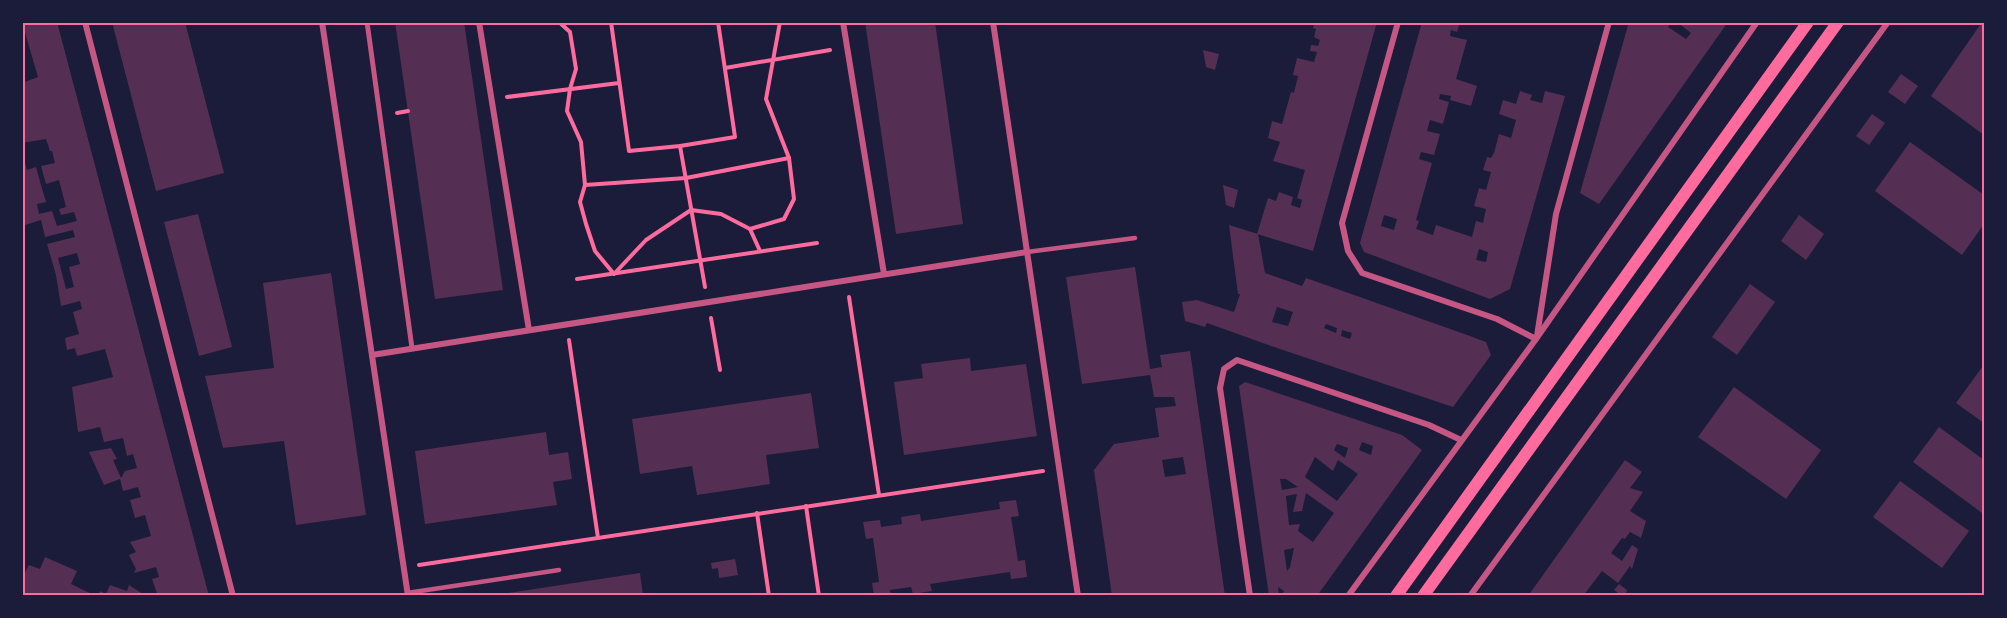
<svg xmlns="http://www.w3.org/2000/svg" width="2007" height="618" font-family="'PT Sans Narrow',sans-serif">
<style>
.building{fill:#542f53;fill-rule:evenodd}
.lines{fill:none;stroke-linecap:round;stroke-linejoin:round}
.path{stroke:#ff6b9d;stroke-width:4}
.service{stroke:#c65784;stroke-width:4.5}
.pedestrian{stroke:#c65784;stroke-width:5}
.minor{stroke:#c65784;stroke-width:6}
.secondary{stroke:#ff6b9d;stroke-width:12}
.neatline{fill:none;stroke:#ff6b9d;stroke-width:2}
</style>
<rect width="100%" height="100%" fill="#1b1b3a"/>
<g class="building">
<path d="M22,22h35l152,574h-51l-6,-17 7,-2 -3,-10 -22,6 2,-4 -7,-14 7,-3 -6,-10 21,-6 -6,-21 -10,3 -5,-18 11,-3 -3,-10 -15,4 -3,-12 -16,6 -15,-33 22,-4 6,11 -4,1 8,18 4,-7 12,-3 -4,-14 -6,2 -4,-18 -19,4 -4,-15 -22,5 -6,-45 41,-10 -8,-28 -28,7 -2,-8 -8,2 -2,-12 14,-4 -6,-22 9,-3 -2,-8 -19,5 -5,-31 -9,-31 28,-7 -2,-7 -28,7 -4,-17 -19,6 1,-70 4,14 9,-3 5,18 5,17 -9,2 2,10 13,-3 5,15 20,-5 -3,-9 -13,3 -2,-6 7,-2 -7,-27 -13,4 -5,-18 14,-3 -3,-12h-2l-4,-12 -24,4v-60l16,-6zM77,253l3,11 -11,3 5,20 -8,2 -8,-31z"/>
<path d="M112,22h73l39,151 -68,18z"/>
<path d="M395,22h69l39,268 -68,9z"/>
<path d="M865,22h70l28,202 -67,10z"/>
<path d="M1314,22h63l-64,229 -56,-17 11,-36 8,3 3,-9 14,5 -2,8 9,3 2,-8 -5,-2 8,-28 -32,-9 7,-19 -12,-4 4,-17 10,3 9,-32 3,1 4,-17 -5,-1 4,-17 17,4 3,-10 -7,-1 1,-6 7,1 2,-6 -6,-3 2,-8 -3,-1z"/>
<path d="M1422,22h38l-3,10 -6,-2 -1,6 17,4 -11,39 21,7 -6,20 -21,-6 1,-4 -11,-2 -1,5 10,3 -6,22 -13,-4 -3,11 13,3 -6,21 -13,-3 -2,7 13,4 -16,57 3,1 -3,8 17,6 3,-10 36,12 4,-16 7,2 3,-14 -12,-3 5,-18 7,2 5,-18 -8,-2 4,-13 4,1 3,-5 5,-19 12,4 5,-18 -17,-6 4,-14 13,4 4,-13 12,4 -2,5 12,3 3,-12 20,5 -55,193 -20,10 -126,-47 -4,-9zM1384,215l13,4 -3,11 -13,-4zM1479,249l9,3 -2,10 -10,-2z"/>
<path d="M1629,22h42l-3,5 18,12 5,-6 -14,-11h51l-129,182 -19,-11z"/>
<path d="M1982,22h2v113l-53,-39z"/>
<path d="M1203,50l16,4 -4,16 -9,-3z"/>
<path d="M1901,74l17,12 -13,18 -17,-12z"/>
<path d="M1872,114l13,9 -16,22 -13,-9z"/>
<path d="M1910,142l74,53v29l-22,31 -87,-64z"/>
<path d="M1223,185l15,5 -4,18 -8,-3z"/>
<path d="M198,214l34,133 -33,9 -35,-134z"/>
<path d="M1799,215l25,19 -18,26 -25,-19z"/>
<path d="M1229,225l29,9 7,39 37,13 4,-8 164,58 16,6 5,13 -38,52 -173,-58 -73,-26 -2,4 -20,-6 -3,-19 15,-2 37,12 6,-18h-2zM1277,307l16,5 -5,14 -16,-4zM1326,324l11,4 -1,5 -12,-5zM1342,330l10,3 -2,6 -9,-3z"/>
<path d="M1135,267l15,102 12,-2 -2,-12 30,-4 35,245h-32v-3l-11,3h-70l-18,-126 20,-26 45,-7 -4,-29 21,-2 -2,-9h-20l-4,-22 -68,9 -16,-107zM1183,457l3,17 -21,3 -3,-17z"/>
<path d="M331,273l35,242 -70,10 -12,-84 -61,7 -18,-72 69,-8 -11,-85z"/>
<path d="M1750,284l25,18 -38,53 -25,-18z"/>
<path d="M970,358l1,13 55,-7 11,72 -133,19 -10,-73 29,-4 -2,-14z"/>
<path d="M1983,366l1,1v56l-28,-20z"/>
<path d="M1245,382l157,53 20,15 -105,146h-36l3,-5 -6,-4 1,9h-10l-30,-210zM1362,442l11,4 -2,9 -12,-5zM1337,444l11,4 -3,10 -11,-8zM1315,457l18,14 5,-11 20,14 -21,27 -32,-24zM1280,479h6l12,8 -16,3zM1306,493l28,20 -21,29 -15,-11 2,-7 -11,1 -3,-29 11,-2 -4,18 9,-1zM1294,548l-4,19 -3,4 -3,-21z"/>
<path d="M1734,387l87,63 -35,49 -88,-62z"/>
<path d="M811,393l8,55 -53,7 4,29 -73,11 -5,-29 -52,8 -8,-55z"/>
<path d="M1939,427l45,33v50l-2,3 -69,-51z"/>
<path d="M546,432l3,23 19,-3 4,27 -19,3 4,23 -132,19 -10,-73z"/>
<path d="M1625,460l17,12 -12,16 13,4 -13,19 16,10 -5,17 -11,-6 -5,7 -3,-1 -11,15 11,8 10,-16 6,4 -6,20 -2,-3 -12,17 -16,-12 -19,25h-55z"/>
<path d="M1900,481l69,50 -27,37 -69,-51z"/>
<path d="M1016,500l3,16 -8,1 7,44 7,-1 2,17 -16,2 -1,-7 -80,12 2,7 -19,3 -2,-7 -21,3 1,6h-17l-2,-13 7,-1 -6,-44 -7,1 -3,-17 17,-2 1,7 21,-3 -1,-7 19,-3 1,7 79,-12 -1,-7z"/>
<path d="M45,557l32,14 -6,13 25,12h-74v-18l7,-13 11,4z"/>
<path d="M735,559l3,16 -19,3 -1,-10 -6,1 -1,-6z"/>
<path d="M640,573l3,23h-142v-2z"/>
<path d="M1619,584l8,6 -2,6h-9l2,-3 -4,-3z"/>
<path d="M110,585l17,6 2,-6 17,11h-48l2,-5 6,3z"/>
</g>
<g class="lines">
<g class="path">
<path d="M559,22l11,10 6,37 -6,20 -3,22 14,31 4,43 101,-7 103,-20 -23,-59 14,-77"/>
<path d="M611,22l18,129 51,-5 55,-9 -17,-115"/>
<path d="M725,68l105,-18"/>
<path d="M507,97l112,-14"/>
<path d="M397,113l11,-2"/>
<path d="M680,146l25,141"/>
<path d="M585,185l-5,17 6,22 9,27 19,23 32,-34 45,-30 30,4 29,15 10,22"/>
<path d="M750,229l34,-10 10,-20 -5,-41"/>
<path d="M577,279l240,-36"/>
<path d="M849,297l30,198"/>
<path d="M711,318l9,52"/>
<path d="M569,340l29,198"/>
<path d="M806,506l13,90"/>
<path d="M757,513l12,83"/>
<path d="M419,565l624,-94"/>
</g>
<g class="service">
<path d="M1027,252l108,-14"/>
<path d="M407,593l152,-23"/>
</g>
<path class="pedestrian" d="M367,22l45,326"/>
<g class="minor">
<path d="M85,22l148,574"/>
<path d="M322,22l86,574"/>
<path d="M479,22l50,308"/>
<path d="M843,22l41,252"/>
<path d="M993,22l85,574"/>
<path d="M1398,22l-56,201 6,28 14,22 135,46 39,20"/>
<path d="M1537,336l19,-122 53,-192"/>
<path d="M372,355l655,-103"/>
<path d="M1250,596l-30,-208 4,-19 13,-9 192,65 32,15"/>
<path d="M1348,596l188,-257 221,-317"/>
<path d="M1470,596l418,-574"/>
</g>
<g class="secondary">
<path d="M1396,596l412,-574"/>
<path d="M1423,596l415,-574"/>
</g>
</g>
<rect width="2007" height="618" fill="none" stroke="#1b1b3a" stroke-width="48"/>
<rect x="24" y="24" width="1959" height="570" class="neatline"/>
</svg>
